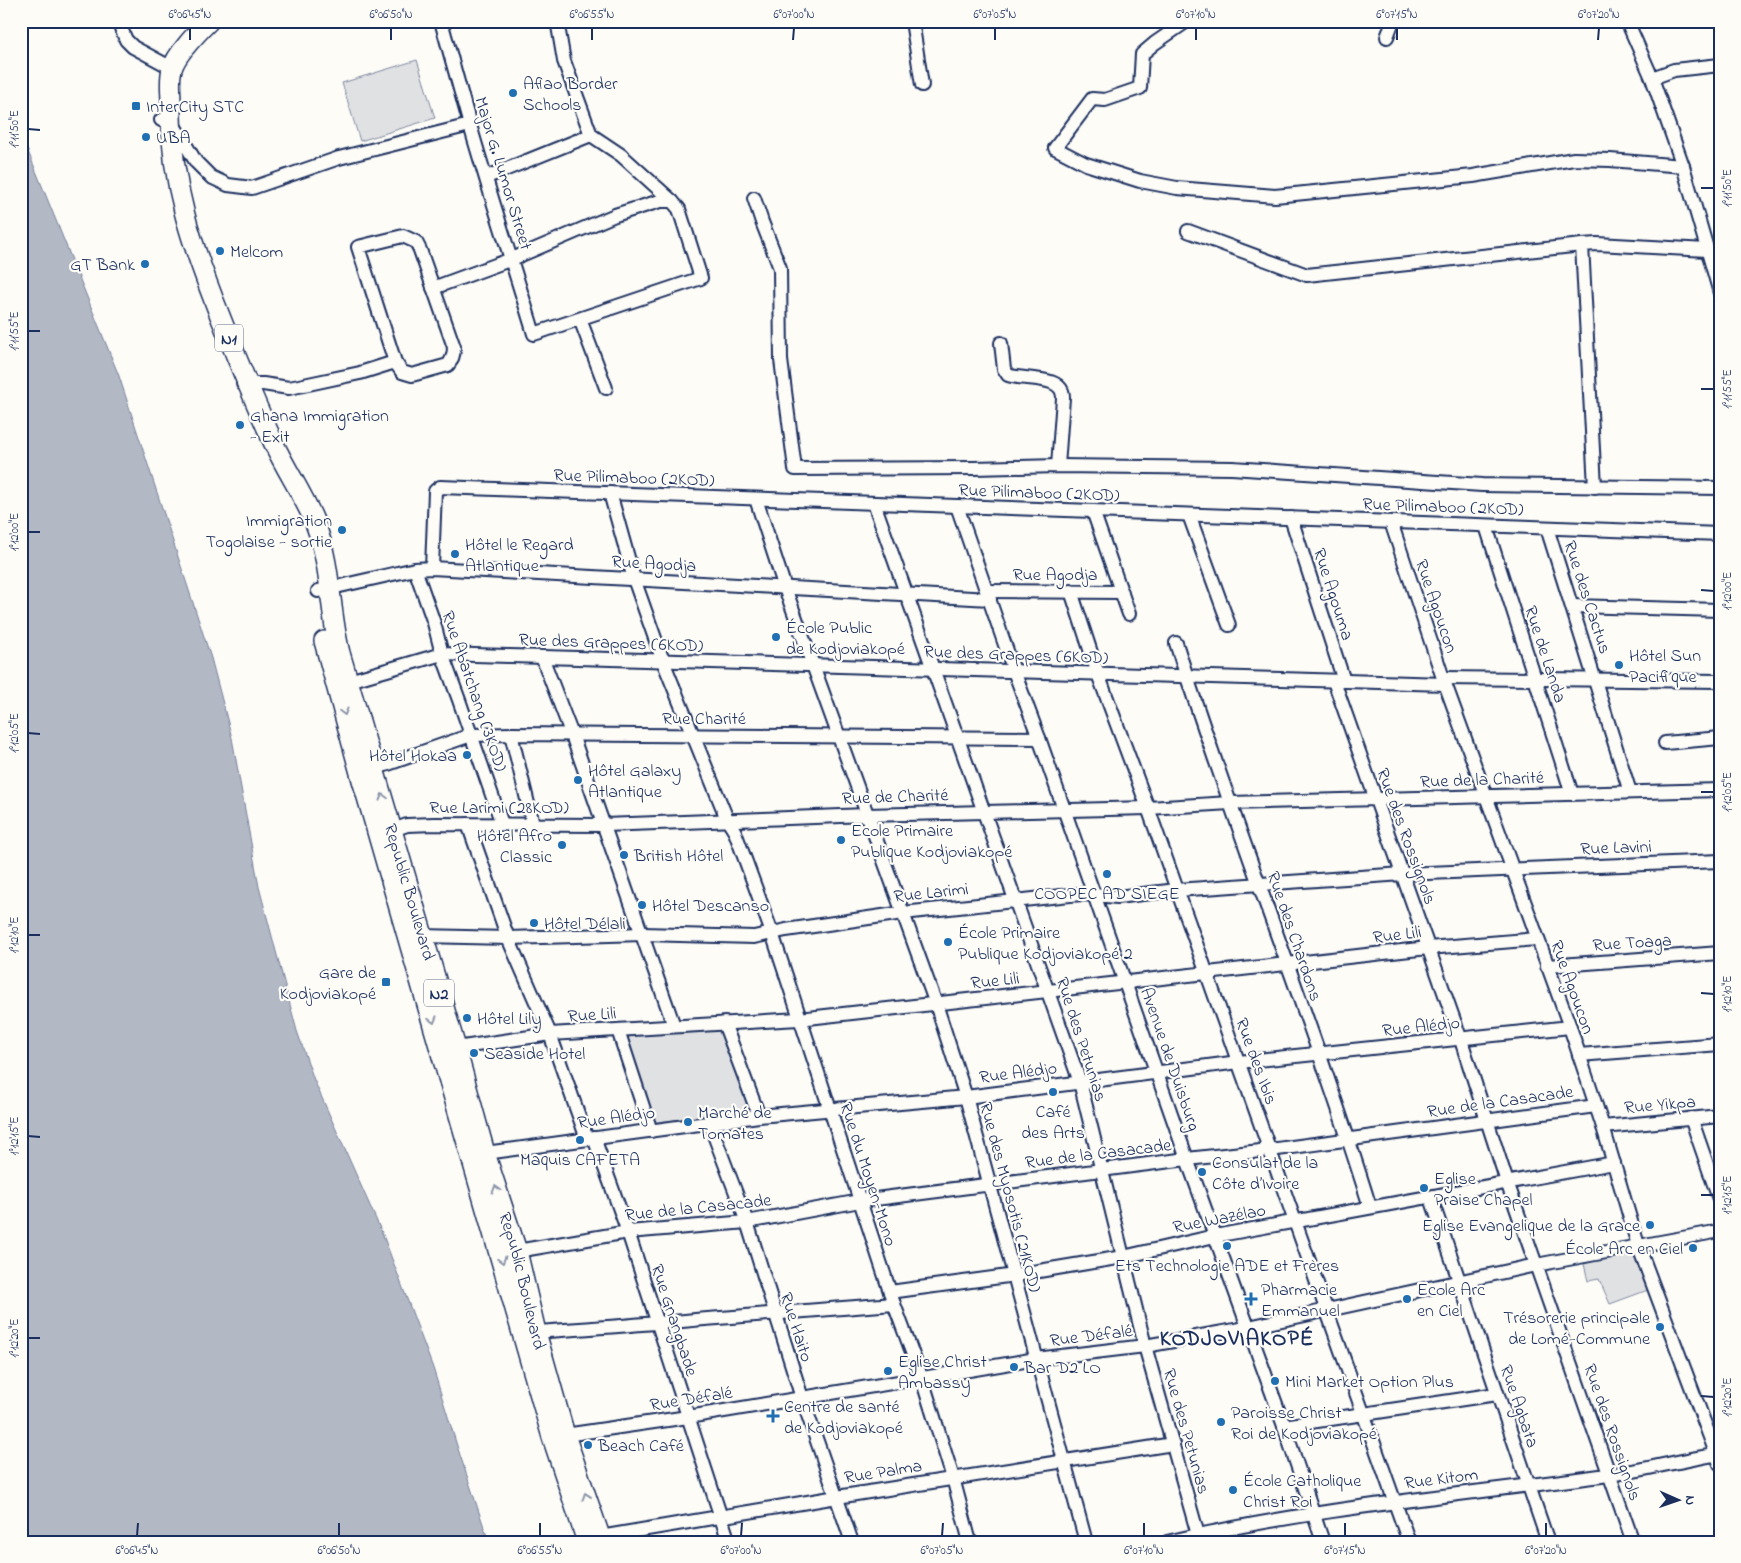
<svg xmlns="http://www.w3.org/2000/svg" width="1741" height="1563" font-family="'Indie Flower',sans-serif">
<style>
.green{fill:#e0e1e3;stroke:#7e88a0}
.water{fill:#b3b8c5;stroke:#76819c}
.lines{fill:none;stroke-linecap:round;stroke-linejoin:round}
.minor-casing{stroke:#1b2f5e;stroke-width:16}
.highway-casing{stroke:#1b2f5e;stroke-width:22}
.minor{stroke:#fdfcf7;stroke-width:12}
.highway{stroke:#fdfcf7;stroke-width:19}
.oneway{stroke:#8c96aa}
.ticks{fill:none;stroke:#1b2f5e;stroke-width:2}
.poi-dot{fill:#1f6fb2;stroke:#fdfcf7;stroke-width:2}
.labels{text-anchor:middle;stroke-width:4.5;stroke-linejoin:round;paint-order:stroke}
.shield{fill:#fdfcf7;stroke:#5f6c8c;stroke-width:1}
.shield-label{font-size:16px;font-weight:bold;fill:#1b2f5e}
.poi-label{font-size:18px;fill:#1b2f5e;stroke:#fdfcf7;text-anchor:start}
.street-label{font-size:18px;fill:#1b2f5e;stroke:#fdfcf7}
.district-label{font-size:22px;font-weight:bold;letter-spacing:1px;fill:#1b2f5e;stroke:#fdfcf7}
.neatline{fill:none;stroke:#1b2f5e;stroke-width:2}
.ticks-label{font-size:12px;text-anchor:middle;fill:#1b2f5e}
</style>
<rect width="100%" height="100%" fill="#fdfcf7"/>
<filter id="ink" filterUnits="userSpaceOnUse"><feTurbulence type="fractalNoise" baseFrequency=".02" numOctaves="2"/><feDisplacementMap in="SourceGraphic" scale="10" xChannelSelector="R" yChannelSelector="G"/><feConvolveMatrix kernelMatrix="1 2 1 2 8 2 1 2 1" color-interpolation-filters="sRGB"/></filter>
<g filter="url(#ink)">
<g class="green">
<path d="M417,60l18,58 -75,23 -18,-58z"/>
<path d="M723,1030l31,80 -103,13 -29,-87z"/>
<path d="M1636,1249l12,41 -38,14 -11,-25 -11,2 -4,-17z"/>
</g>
<path class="water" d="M21,134l98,242 92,282 21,80 27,149 38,144 17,49 69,155 50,133 25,81 31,93h-468z"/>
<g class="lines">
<g class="minor-casing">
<g id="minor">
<path d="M118,21l8,19 7,7 39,21"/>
<path d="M558,21v5l6,35 27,74 30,20 51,46"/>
<path d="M912,21l10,64"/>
<path d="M1187,21l-32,22 -13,11 -2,34 -35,12 -13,-1 -37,49 31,16 54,17 37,7 98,8 198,-20 101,-17 36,1 73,6"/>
<path d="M1627,21l25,57 31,88 37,127"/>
<path d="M1387,37l6,-16"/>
<path d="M1652,78l22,-8 46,-5"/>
<path d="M161,120l10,3 4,4 21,35 15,15 17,8 24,3 87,-30 131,-33"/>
<path d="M487,177l104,-42"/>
<path d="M754,198l8,24 18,46 1,92 14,109 179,-1 84,-2 174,2 250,17 238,3"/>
<path d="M1188,231l119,44 275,-30"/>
<path d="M433,288l79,-29 103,-44 45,-14h12l7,8 22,69 -167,56c-21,-70 -44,-139 -64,-209 -10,-35 -19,-69 -29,-104"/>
<path d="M580,319l26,69"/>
<path d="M1001,343l3,26 4,6c16,6 56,-1 55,23l-5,68"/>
<path d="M243,384h20l26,4 10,-2 61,-13 35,-11 -37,-115 45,-11 13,6 4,8 34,97c0,7 -1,12 -6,18l-36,10 -10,-3 -7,-10"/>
<path d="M1595,487l-13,-242 15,-1 110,6"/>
<path d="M610,493l24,86 29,82 64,158 8,13 37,101 122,371 28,75 31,99 17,64"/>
<path d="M756,499l29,89 151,416 30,93 120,445"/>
<path d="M874,503l206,579 65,264 55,196"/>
<path d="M957,506l57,165 25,67 148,421 97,267 39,116"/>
<path d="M1093,511l36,103"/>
<path d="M1189,515l40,110"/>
<path d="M1291,518l53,163"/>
<path d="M1391,522l52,156 127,349 33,100 35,118 82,219"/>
<path d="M1486,526l86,268"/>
<path d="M1547,528l83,264"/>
<path d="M432,568l3,-77 5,-4 1280,47"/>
<path d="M415,569l19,54 8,31 17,46 43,124"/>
<path d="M318,591l97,-22 17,-1 558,31"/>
<path d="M987,591l135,1"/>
<path d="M1071,591l27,83 50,134 261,734"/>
<path d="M1572,606l148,4"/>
<path d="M1176,643c60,189 135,374 194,564"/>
<path d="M542,657l30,78 102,291"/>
<path d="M1443,678l277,3"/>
<path d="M349,681l93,-27 1003,30"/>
<path d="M1334,681l127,359 46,142 126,360"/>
<path d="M511,734l22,90"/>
<path d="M1665,743l55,-5"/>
<path d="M368,771l103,-36 40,-1 528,4"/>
<path d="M468,824l40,114 42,96 37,105"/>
<path d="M387,832l20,-7 27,-1 170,1 263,-10 281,-7 82,-5 490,-13"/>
<path d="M422,936l86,2 135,-4 111,3 32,-7 117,-17 167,-18 13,-1 34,3 60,-7 226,-16 317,-13"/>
<path d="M1547,966l173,-13"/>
<path d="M724,1023l35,93"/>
<path d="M618,1030l33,101"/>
<path d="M456,1048l94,-14 249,-15 629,-71 109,-9"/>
<path d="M1579,1055l141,-11"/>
<path d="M1691,1118l29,84"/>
<path d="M709,1122l38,100 55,176 50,144"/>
<path d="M1603,1127l117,-11"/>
<path d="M594,1138l34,94 101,310"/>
<path d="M478,1154l281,-38 207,-19 273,-35 331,-35"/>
<path d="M1431,1198l117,344"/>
<path d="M517,1251l111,-19 119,-10 113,-21 327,-42 83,-9 326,-44"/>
<path d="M890,1292l125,-17 108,-18 92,-21 399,-73"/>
<path d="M536,1332c120,-8 238,-19 358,-28"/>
<path d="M1284,1426l213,-32"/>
<path d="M558,1436l130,-19 348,-58 109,-13 90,-16 301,-65 184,-34"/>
<path d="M600,1537l237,-40 336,-53"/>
<path d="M1167,1542c145,-34 294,-47 441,-67 38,-5 74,-15 112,-21"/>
</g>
</g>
<g class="highway-casing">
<g id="highway">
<path id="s1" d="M209,21c-11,11 -33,33 -37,48 -3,10 -1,23 -1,34 -2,80 22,145 51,218 17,43 34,84 53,125 13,27 29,50 40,77 17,44 14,86 25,130l116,395 29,105 32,98 19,81 29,103 37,107"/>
<path d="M324,641l36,132 192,664 35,105"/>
</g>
</g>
<use href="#minor" class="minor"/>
<use href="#highway" class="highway"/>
</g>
<defs><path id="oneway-chevron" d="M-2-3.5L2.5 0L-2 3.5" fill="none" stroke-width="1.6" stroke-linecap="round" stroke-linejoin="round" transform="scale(1.25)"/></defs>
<g class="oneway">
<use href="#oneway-chevron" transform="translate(344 712) rotate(75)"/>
<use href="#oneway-chevron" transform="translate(383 797) rotate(-106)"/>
<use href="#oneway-chevron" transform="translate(433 1020) rotate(74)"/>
<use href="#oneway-chevron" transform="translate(496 1189) rotate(-108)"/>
<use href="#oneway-chevron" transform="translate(502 1260) rotate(74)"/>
<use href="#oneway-chevron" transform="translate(586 1496) rotate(-109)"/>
</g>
</g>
<path class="ticks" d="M190,40v-12M391,40v-12M592,40v-12M793,40l1,-12M995,40v-12M1196,40v-12M1397,40v-12M1598,40l1,-12M28,129l12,1M1701,188h13M28,331h12M1701,389h13M28,532h12M1701,590l13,1M28,733l12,1M1701,792h13M28,935h12M1701,993l13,1M28,1136l12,1M1701,1195h13M28,1338h12M1701,1396l13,1M137,1536l1,-13M339,1536v-13M540,1536v-13M741,1536l1,-13M942,1536l1,-13M1144,1536v-13M1345,1536v-13M1546,1536v-13"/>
<g class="poi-dot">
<circle cx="513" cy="93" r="5"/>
<rect x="131" y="101" width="10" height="10" rx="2.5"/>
<circle cx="146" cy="137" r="5"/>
<circle cx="220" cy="251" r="5"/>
<circle cx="145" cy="264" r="5"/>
<circle cx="240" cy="425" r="5"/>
<circle cx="342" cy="530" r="5"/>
<circle cx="455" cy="554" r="5"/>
<circle cx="776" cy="637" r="5"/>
<circle cx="1619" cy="665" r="5"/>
<circle cx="467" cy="755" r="5"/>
<circle cx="578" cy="780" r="5"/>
<circle cx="841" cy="840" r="5"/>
<circle cx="562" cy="845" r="5"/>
<circle cx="624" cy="855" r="5"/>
<circle cx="1107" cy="874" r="5"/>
<circle cx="642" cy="905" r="5"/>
<circle cx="534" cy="923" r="5"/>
<circle cx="948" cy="942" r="5"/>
<rect x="381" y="977" width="10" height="10" rx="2.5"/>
<circle cx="467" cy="1018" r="5"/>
<circle cx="474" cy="1053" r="5"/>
<circle cx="1053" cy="1092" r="5"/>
<circle cx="688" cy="1122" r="5"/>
<circle cx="580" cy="1140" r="5"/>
<circle cx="1202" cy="1172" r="5"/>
<circle cx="1424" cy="1188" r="5"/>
<circle cx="1650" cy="1225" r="5"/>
<circle cx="1227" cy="1246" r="5"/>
<circle cx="1693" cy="1248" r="5"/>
<path d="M1248.5 1291.5h5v5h5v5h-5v5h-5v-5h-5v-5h5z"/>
<circle cx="1407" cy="1299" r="5"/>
<circle cx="1660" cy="1327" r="5"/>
<circle cx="1014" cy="1367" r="5"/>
<circle cx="888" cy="1371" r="5"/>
<circle cx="1275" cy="1381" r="5"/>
<path d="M770.5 1408.5h5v5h5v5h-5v5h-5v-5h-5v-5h5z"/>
<circle cx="1221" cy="1422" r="5"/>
<circle cx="588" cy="1445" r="5"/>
<circle cx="1233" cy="1490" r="5"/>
</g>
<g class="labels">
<g class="shield">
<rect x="215" y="324.5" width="28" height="27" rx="4"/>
<rect x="424" y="979.5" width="30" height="27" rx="4"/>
</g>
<g class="shield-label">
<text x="229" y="344">N1</text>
<text x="439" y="999">N2</text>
</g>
<g class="poi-label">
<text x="523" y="89">Aflao Border<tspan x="523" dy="21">Schools</tspan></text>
<text x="146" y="112">InterCity STC</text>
<text x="156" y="143">UBA</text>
<text x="230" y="257">Melcom</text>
<text x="135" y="270" text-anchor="end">GT Bank</text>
<text x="250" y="421">Ghana Immigration<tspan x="250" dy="21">- Exit</tspan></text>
<text x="332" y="526" text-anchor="end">Immigration<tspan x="332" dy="21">Togolaise - sortie</tspan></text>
<text x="465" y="550">Hôtel le Regard<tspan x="465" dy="21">Atlantique</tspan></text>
<text x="786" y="633">École Public<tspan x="786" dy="21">de Kodjoviakopé</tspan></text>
<text x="1629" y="661">Hôtel Sun<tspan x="1629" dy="21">Pacifique</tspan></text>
<text x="457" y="761" text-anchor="end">Hôtel Hokaa</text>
<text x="588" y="776">Hôtel Galaxy<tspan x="588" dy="21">Atlantique</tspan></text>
<text x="851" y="836">Ecole Primaire<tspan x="851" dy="21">Publique Kodjoviakopé</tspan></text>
<text x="552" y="841" text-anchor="end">Hôtel Afro<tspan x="552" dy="21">Classic</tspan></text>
<text x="634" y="861">British Hôtel</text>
<text x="1107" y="899" text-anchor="middle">COOPEC AD SIEGE</text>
<text x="652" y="911">Hôtel Descanso</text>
<text x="544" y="929">Hôtel Délali</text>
<text x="958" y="938">École Primaire<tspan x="958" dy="21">Publique Kodjoviakopé 2</tspan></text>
<text x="376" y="978" text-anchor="end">Gare de<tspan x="376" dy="21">Kodjoviakopé</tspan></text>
<text x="477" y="1024">Hôtel Lily</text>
<text x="484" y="1059">Seaside Hotel</text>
<text x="1053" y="1117" text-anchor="middle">Café<tspan x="1053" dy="21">des Arts</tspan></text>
<text x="698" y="1118">Marché de<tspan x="698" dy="21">Tomates</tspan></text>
<text x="580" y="1165" text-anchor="middle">Maquis CAFETA</text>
<text x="1212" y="1168">Consulat de la<tspan x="1212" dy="21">Côte d’Ivoire</tspan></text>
<text x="1434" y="1184">Eglise<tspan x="1434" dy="21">Praise Chapel</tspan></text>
<text x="1640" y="1231" text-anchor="end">Eglise Evangelique de la Grace</text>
<text x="1683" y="1254" text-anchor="end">École Arc en Ciel</text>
<text x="1227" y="1271" text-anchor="middle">Ets Technologie ADE et Frères</text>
<text x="1261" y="1295">Pharmacie<tspan x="1261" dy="21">Emmanuel</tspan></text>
<text x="1417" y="1295">Ecole Arc<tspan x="1417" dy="21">en Ciel</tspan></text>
<text x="1650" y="1323" text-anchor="end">Trésorerie principale<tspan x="1650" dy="21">de Lomé-Commune</tspan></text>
<text x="898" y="1367">Eglise Christ<tspan x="898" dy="21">Ambassy</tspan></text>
<text x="1024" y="1373">Bar D2 LO</text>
<text x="1285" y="1387">Mini Market Option Plus</text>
<text x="784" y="1412">Centre de santé<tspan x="784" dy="21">de Kodjoviakopé</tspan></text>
<text x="1231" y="1418">Paroisse Christ<tspan x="1231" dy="21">Roi de Kodjoviakopé</tspan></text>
<text x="598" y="1451">Beach Café</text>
<text x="1243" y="1486">École Catholique<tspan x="1243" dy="21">Christ Roi</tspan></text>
</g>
<g class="street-label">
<text transform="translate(504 173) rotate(73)" y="6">Major G. Lumor Street</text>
<text transform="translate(634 477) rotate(2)" y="6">Rue Pilimaboo (2KOD)</text>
<text transform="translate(1039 492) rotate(2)" y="6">Rue Pilimaboo (2KOD)</text>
<text transform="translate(1443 506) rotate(2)" y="6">Rue Pilimaboo (2KOD)</text>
<text transform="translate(654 563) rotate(3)" y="6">Rue Agodja</text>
<text x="1055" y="580">Rue Agodja</text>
<text transform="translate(1334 594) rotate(72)" y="6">Rue Agouma</text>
<text transform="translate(1588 597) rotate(72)" y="6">Rue des Cactus</text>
<text transform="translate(1437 606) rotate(71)" y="6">Rue Agoucon</text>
<text transform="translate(611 642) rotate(2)" y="6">Rue des Grappes (6KOD)</text>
<text transform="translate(1016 654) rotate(2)" y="6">Rue des Grappes (6KOD)</text>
<text transform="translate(1546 654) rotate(72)" y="6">Rue de Landa</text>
<text transform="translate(475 691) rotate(71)" y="6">Rue Abatchang (3KOD)</text>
<text x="704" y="724">Rue Charité</text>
<text transform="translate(1482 779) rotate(-2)" y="6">Rue de la Charité</text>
<text transform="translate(895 796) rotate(-2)" y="6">Rue de Charité</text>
<text x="499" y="813">Rue Larimi (28KOD)</text>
<text transform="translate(1407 836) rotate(70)" y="6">Rue des Rossignols</text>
<text transform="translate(1616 847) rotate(-2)" y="6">Rue Lavini</text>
<text dy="6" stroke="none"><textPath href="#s1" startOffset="925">Republic Boulevard</textPath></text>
<text transform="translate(931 892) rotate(-6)" y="6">Rue Larimi</text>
<text transform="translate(1397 934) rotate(-7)" y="6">Rue Lili</text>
<text transform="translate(1295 936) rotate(71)" y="6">Rue des Chardons</text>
<text transform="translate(1632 942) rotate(-4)" y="6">Rue Toaga</text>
<text transform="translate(995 980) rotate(-6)" y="6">Rue Lili</text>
<text transform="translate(1573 987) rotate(70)" y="6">Rue Agoucon</text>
<text transform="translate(592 1014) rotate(-4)" y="6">Rue Lili</text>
<text transform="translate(1421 1026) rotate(-6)" y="6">Rue Alédjo</text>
<text transform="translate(1082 1039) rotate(72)" y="6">Rue des Petunias</text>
<text transform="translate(1171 1059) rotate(71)" y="6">Avenue de Duisburg</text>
<text transform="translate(1257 1061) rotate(70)" y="6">Rue des Ibis</text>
<text transform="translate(1018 1072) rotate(-7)" y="6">Rue Alédjo</text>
<text transform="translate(1500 1101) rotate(-8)" y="6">Rue de la Casacade</text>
<text transform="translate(1660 1104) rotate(-5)" y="6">Rue Yikpa</text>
<text transform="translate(616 1117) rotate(-8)" y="6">Rue Alédjo</text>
<text transform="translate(1098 1153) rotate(-7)" y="6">Rue de la Casacade</text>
<text transform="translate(869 1174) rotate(72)" y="6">Rue du Moyen-Mono</text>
<text transform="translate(1011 1197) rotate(75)" y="6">Rue des Myosotis (21KOD)</text>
<text transform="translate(698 1207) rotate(-6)" y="6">Rue de la Casacade</text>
<text transform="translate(1219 1218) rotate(-11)" y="6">Rue Wazélao</text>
<text dy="6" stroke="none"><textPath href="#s1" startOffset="1330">Republic Boulevard</textPath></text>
<text transform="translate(675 1320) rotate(72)" y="6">Rue Gnangbade</text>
<text transform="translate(797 1327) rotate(72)" y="6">Rue Haito</text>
<text transform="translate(1091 1335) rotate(-7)" y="6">Rue Défalé</text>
<text transform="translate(691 1398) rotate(-9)" y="6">Rue Défalé</text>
<text transform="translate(1520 1406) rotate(71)" y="6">Rue Agbata</text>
<text transform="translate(1187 1431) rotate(74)" y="6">Rue des Petunias</text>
<text transform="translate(1613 1432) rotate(71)" y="6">Rue des Rossignols</text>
<text transform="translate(883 1471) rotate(-9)" y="6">Rue Palma</text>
<text transform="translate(1441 1478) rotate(-7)" y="6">Rue Kitom</text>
</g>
<g class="district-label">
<text x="1237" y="1345">KODJOVIAKOPÉ</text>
</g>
</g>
<rect width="1741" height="1563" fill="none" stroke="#fdfcf7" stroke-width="55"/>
<g transform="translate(1678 1500) rotate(92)" stroke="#fdfcf7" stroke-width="4" paint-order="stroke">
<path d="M0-4L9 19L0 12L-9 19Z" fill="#1b2f5e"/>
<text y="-8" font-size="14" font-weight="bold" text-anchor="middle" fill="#1b2f5e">N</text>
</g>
<rect x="28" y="28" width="1686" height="1508" class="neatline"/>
<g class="ticks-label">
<text x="190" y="18">6°06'45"N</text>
<text x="391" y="18">6°06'50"N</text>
<text x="592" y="18">6°06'55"N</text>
<text x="794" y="18">6°07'00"N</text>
<text x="995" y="18">6°07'05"N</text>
<text x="1196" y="18">6°07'10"N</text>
<text x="1397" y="18">6°07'15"N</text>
<text x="1599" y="18">6°07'20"N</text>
<text transform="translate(14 129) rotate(-90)" y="4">1°11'50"E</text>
<text transform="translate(1727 188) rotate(-90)" y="4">1°11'50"E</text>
<text transform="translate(14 331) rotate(-90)" y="4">1°11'55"E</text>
<text transform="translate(1727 389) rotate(-90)" y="4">1°11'55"E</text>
<text transform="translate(14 532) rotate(-90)" y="4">1°12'00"E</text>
<text transform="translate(1727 591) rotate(-90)" y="4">1°12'00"E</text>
<text transform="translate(14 733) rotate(-90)" y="4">1°12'05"E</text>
<text transform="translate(1727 792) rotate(-90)" y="4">1°12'05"E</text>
<text transform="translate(14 935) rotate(-90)" y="4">1°12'10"E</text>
<text transform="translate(1727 994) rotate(-90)" y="4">1°12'10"E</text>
<text transform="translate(14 1136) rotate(-90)" y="4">1°12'15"E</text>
<text transform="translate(1727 1195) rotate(-90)" y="4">1°12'15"E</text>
<text transform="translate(14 1338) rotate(-90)" y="4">1°12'20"E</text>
<text transform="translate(1727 1397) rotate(-90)" y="4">1°12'20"E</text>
<text x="137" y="1554">6°06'45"N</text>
<text x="339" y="1554">6°06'50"N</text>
<text x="540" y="1554">6°06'55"N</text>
<text x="741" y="1554">6°07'00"N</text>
<text x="942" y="1554">6°07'05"N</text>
<text x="1144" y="1554">6°07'10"N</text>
<text x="1345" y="1554">6°07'15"N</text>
<text x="1546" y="1554">6°07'20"N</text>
</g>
</svg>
